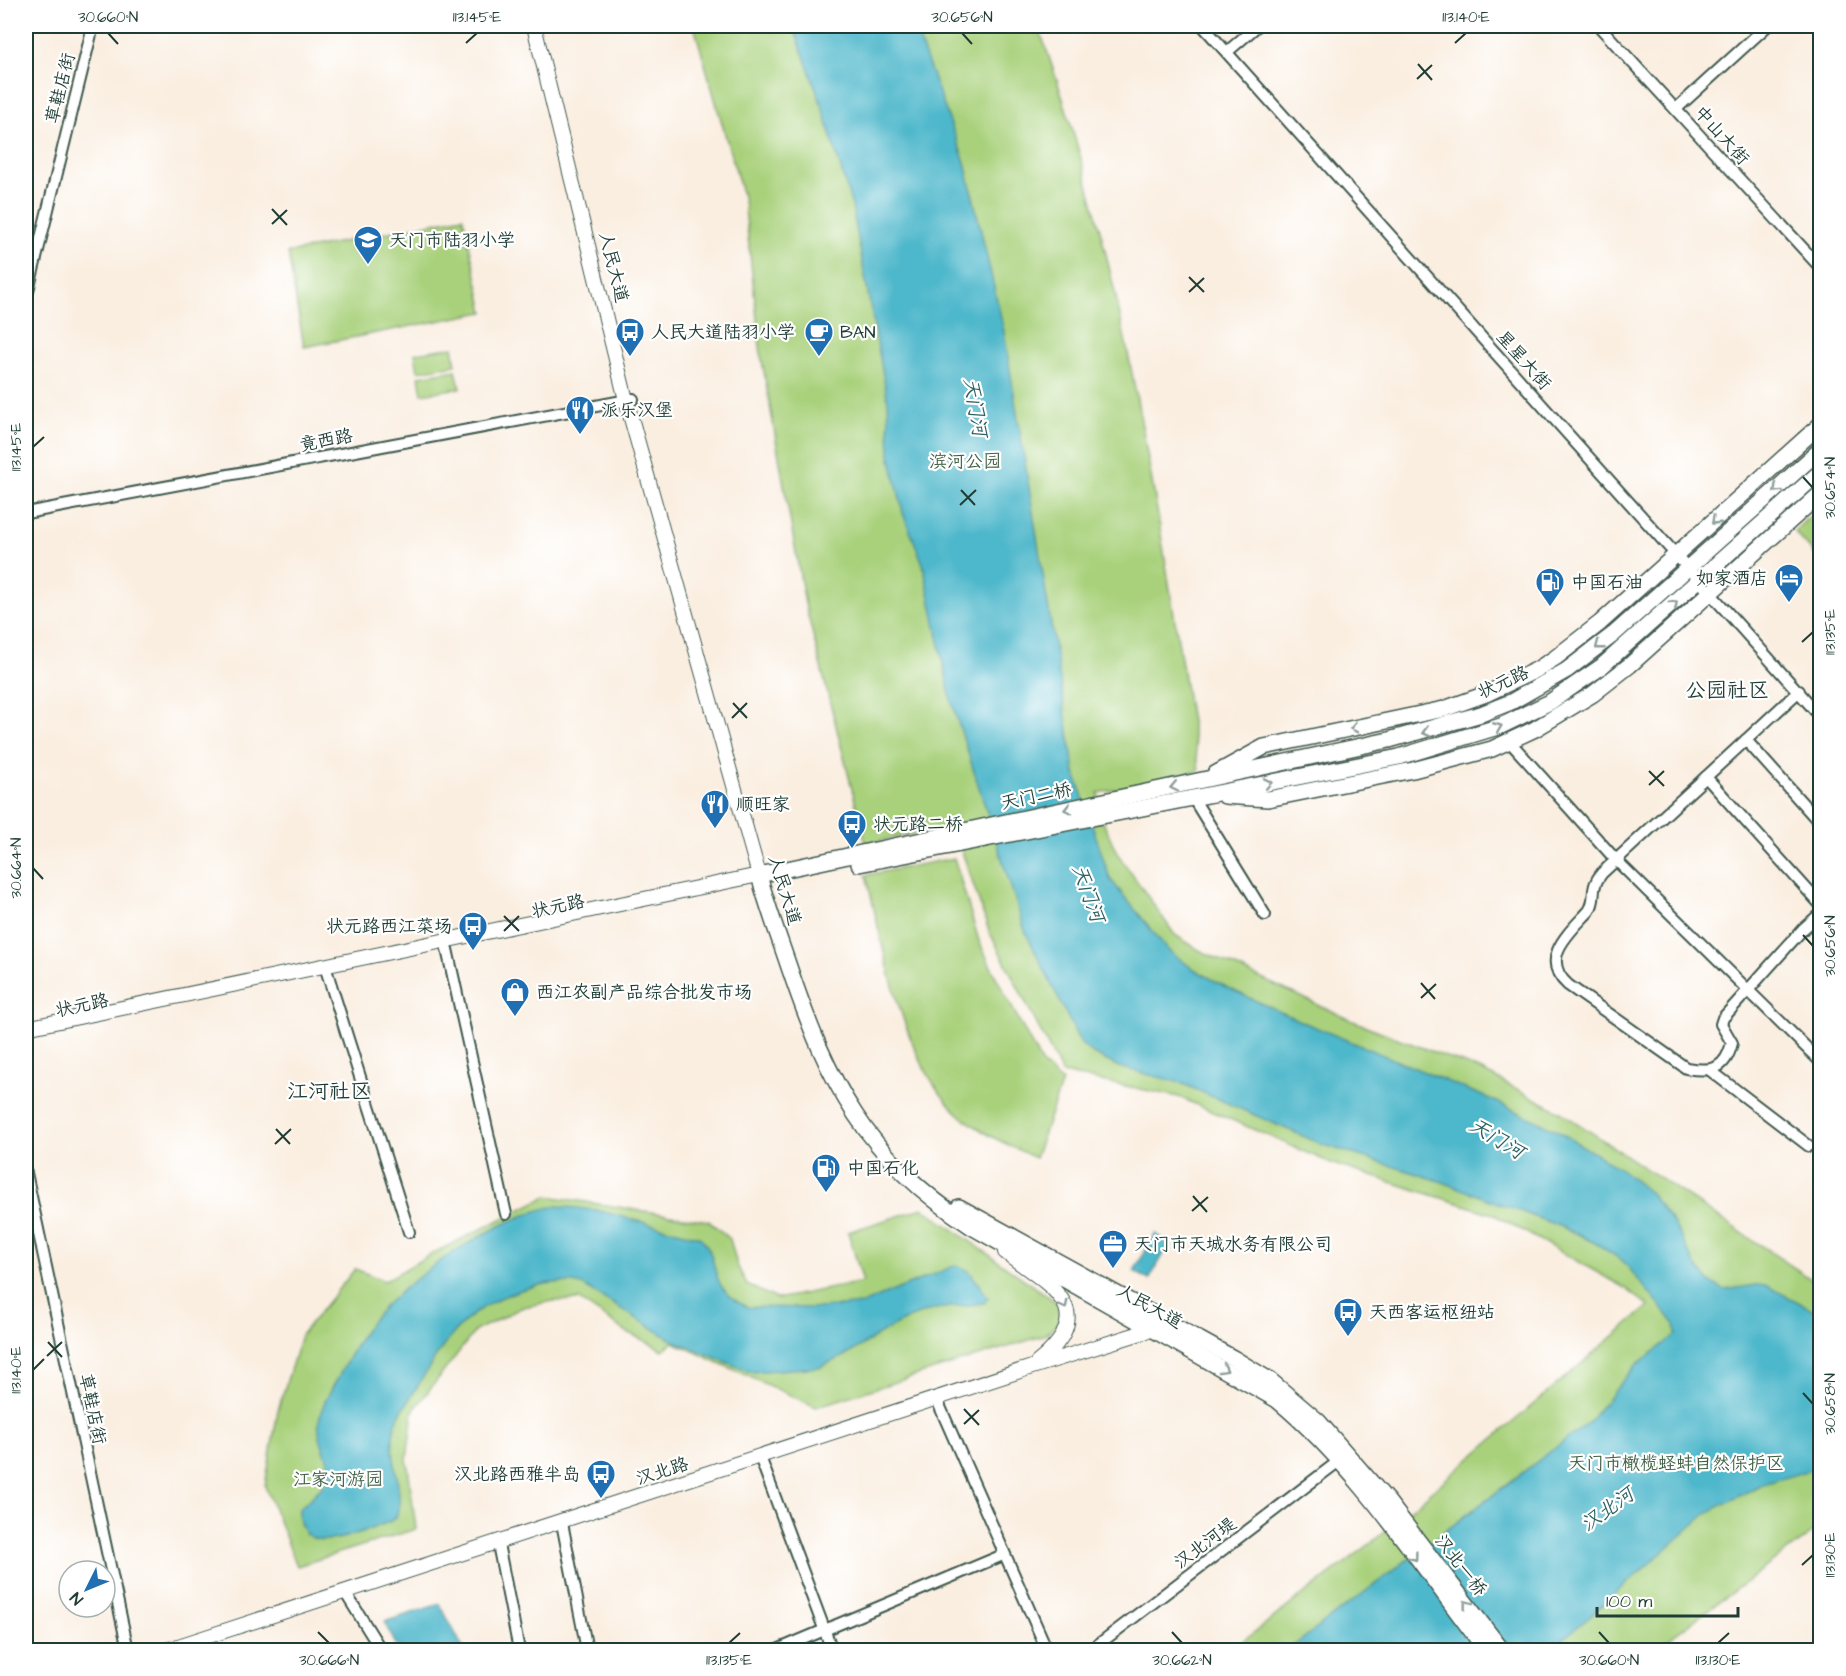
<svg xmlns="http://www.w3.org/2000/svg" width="1846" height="1676" font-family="'Architects Daughter','LXGW WenKai TC',sans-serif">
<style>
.green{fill:#a9d17c;stroke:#648758;stroke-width:1.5}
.water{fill:#4db7cb;stroke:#367a80;stroke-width:1.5}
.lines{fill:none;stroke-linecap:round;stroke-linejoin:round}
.minor-casing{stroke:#40584e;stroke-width:14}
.major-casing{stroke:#40584e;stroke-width:16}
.highway-casing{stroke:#40584e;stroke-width:18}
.minor{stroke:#fff;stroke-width:10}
.major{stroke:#fff;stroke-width:14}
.highway{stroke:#fff;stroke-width:15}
.oneway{stroke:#8f9e9a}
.ticks{fill:none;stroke:#1f3d34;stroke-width:2}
.labels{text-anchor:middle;stroke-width:4.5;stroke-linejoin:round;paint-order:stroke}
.street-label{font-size:18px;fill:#1f3d34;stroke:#fff}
.poi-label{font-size:18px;fill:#1f3d34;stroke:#fff;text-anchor:start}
.park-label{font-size:18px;fill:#426246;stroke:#fff}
.water-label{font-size:20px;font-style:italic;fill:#2d6261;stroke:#fff}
.quarter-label{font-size:21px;fill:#1f3d34;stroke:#fff}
.neatline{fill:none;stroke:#1f3d34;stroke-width:2}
.ticks-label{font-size:15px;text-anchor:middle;fill:#1f3d34}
</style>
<rect width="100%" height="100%" fill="#fff"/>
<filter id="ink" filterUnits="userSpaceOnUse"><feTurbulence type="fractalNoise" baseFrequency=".0167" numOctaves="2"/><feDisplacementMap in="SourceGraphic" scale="12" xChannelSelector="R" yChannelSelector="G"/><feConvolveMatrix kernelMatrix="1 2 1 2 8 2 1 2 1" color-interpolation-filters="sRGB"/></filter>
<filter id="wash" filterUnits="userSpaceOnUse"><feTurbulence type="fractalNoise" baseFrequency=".008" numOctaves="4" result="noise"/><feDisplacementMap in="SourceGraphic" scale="24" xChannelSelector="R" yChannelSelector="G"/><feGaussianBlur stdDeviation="1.35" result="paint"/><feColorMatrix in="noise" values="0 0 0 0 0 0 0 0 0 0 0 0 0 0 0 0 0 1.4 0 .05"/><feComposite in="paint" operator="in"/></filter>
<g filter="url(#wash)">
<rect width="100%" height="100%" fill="#faeee0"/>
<g class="green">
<path d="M694,26h344c88,239 120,495 161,745l-101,22 7,33 12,27 58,82 24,15 154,71 127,49 79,41 261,174v242l-166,123h-423l140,-107 278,-237 -24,-18 -132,-74 -160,-50 -154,-67 -117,-24 -73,-142 -36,-106 -87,19 -61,-240 -44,-249 -17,-155z"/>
<path d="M463,217l21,95 -180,35 -16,-94z"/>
<path d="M453,347l3,18 -38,6 -3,-18z"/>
<path d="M456,370l4,18 -38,6 -3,-18z"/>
<path d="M1820,507v53l-26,-29z"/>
<path d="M954,858l25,83 15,32 48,91 20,18 -27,76c-26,-13 -53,-24 -75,-43 -58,-51 -76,-168 -94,-240z"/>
<path d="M547,1196l162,25 21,18 7,26 10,20 30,14 86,-17 -15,-50 75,-24 133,94c7,18 3,24 -14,34l-226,71 -143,-65 -10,8 -36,-18 -48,-32 -26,1 -30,6 -48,24 -62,80 -6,48 9,70 -119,37 -32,-80 13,-76 23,-75 54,-66 30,12 39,-23z"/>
</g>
<g class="water">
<path d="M793,26h121l51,136 38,164 72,447 35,106 58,71 24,18 36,20 70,32 197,81 63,30 64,39 28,23 24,31 22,42 15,17 14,7 31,-5 11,1 53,27v154l-60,18 -53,28 -156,137h-263l300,-227 48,-58 40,-30 -1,-11 -52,-63 -26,-17 -33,-16 -124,-47 -119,-37 -140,-61 -62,-16 -26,-13 -12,-10 -56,-113 -74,-231 -28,-136 -20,-51 -13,-58 -2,-53 -36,-196 -31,-103z"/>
<path d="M557,1206l39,4 104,27c23,22 3,49 47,70l74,1 41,-4 94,-39 13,6 19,26 -4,6 -49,6 -19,6 -28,14 -38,24 -30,14 -69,5 -79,-32 -90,-55c-18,-5 -36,-2 -54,3 -59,16 -83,51 -112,101 -8,13 -19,26 -22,41 -6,26 12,64 2,87l-7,5c-25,9 -93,42 -90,-13l24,-23 7,-13c-1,-19 -14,-34 -11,-53 3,-17 13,-31 21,-46 9,-17 18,-35 30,-51 34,-44 132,-109 187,-117z"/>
<path d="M1155,1234l15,9 -21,37 -15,-9z"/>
<path d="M440,1604l24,46h-65l-15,-28z"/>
</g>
</g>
<g filter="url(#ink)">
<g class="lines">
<g class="minor-casing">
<g id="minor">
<path d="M1203,26l617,690"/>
<path d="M1599,26l221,241"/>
<path d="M1227,52l30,-26"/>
<path d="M1676,109l91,-83"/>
<path d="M26,299l67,-273"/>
<path d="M26,513l607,-114"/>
<path d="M1799,691l-197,182c-14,17 -4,24 -13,38 -19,21 -51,47 -21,74l118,83c25,4 39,3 46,-25l-11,-19 2,-6 80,-89 17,-15"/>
<path d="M1746,740l74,83"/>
<path d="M1510,742l106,118 204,201"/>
<path d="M1706,777l114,127"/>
<path d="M1193,798l72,117"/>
<path d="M447,949l59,265"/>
<path d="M325,966l84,266"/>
<path d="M1711,1071l98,75"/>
<path d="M26,1173l102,477"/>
<path d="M937,1400l110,250"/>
<path d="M760,1457l72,193"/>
<path d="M562,1523l25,127"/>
<path d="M498,1544l21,106"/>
<path d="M345,1592l36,58"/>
<path d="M777,1650l226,-95"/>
<path d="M1091,1650l248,-189"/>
</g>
</g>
<g class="major-casing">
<g id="major">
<path d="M26,1028l733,-153 -133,-475 -92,-374"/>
<path d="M1005,1252c46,35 97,58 32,111"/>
<path d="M166,1650l866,-283 128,-40"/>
</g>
</g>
<g class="highway-casing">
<g id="highway">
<path d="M1215,774l49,-27 180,-38 42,-15 50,-24 19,-12 45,-35 220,-198"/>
<path d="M1225,796l43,3 145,-29 79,-21 43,-20 58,-35 37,-29 190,-171"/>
<path d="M859,864l540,-107 102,-31 49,-24 51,-35 219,-195"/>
<path d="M959,1207l274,151 38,23 47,40 71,82 113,147"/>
<path d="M1486,1650c-64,-83 -128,-183 -209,-250l-305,-173c-107,-71 -143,-142 -183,-260 -10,-30 -22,-61 -30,-92l630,-135 92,-26 30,-12 56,-32 47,-36 206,-184"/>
</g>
</g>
<use href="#minor" class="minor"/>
<use href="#major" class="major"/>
<use href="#highway" class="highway"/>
</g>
<defs><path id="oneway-chevron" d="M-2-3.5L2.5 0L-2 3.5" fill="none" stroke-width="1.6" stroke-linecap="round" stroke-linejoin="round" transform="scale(1.5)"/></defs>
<g class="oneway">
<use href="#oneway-chevron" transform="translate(1777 489) rotate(138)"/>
<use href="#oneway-chevron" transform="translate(1715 521) rotate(137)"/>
<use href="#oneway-chevron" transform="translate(1674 604) rotate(-41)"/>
<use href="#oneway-chevron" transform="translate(1599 646) rotate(142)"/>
<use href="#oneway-chevron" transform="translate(1498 727) rotate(-22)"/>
<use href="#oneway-chevron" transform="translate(1354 728) rotate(169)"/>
<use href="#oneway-chevron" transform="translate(1426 732) rotate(165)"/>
<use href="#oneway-chevron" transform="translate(1268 783) rotate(-11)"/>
<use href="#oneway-chevron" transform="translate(1174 787) rotate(168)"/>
<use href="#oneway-chevron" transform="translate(1068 809) rotate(168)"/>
<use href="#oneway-chevron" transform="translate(1064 1305) rotate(64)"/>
<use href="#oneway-chevron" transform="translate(1224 1369) rotate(29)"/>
<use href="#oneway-chevron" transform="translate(1414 1557) rotate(53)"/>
<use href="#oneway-chevron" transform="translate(1467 1604) rotate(-128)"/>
</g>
</g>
<path class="ticks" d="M108,33l10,11M962,33l10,11M466,43l11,-10M1455,43l11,-10M1418,64l14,16M1417,79l15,-14M272,209l15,16M272,224l15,-14M1189,277l15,15M1189,292l15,-14M33,447l11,-10M1803,477l10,11M961,490l14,15M960,505l16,-15M1802,642l11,-10M733,703l14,15M732,718l15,-15M1649,771l15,15M1649,785l15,-14M33,868l10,11M504,916l15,15M504,931l15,-15M1803,935l10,11M1421,983l14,16M1421,998l15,-14M276,1129l14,15M275,1144l16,-15M1193,1196l14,16M1192,1211l16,-14M48,1342l14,15M47,1356l15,-14M33,1370l11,-11M1803,1393l10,11M964,1409l15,16M964,1424l15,-14M1802,1565l11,-10M318,1632l11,11M1172,1632l10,11M1599,1632l10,11M729,1643l11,-10M1718,1643l11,-10"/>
<defs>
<g id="school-pin" transform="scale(1.5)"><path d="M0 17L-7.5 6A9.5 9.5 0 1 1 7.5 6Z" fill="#1f6fb2" stroke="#fff"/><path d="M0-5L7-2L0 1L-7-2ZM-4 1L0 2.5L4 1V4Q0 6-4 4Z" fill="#fff"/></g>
<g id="bus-pin" transform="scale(1.5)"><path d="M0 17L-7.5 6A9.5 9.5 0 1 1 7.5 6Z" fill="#1f6fb2" stroke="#fff"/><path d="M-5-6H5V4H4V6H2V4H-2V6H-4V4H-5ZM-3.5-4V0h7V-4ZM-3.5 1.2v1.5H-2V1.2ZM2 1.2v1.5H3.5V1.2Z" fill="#fff"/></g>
<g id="cafe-pin" transform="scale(1.5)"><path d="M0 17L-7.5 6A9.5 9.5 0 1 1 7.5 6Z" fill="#1f6fb2" stroke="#fff"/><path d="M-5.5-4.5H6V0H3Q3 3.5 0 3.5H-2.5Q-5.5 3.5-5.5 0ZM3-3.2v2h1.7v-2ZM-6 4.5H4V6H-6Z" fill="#fff"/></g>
<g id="restaurant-pin" transform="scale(1.5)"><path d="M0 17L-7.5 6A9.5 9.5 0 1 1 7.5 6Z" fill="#1f6fb2" stroke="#fff"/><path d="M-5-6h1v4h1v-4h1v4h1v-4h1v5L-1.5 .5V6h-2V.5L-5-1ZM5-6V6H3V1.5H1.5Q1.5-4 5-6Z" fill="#fff"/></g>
<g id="hotel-pin" transform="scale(1.5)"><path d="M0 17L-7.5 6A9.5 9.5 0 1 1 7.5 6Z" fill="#1f6fb2" stroke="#fff"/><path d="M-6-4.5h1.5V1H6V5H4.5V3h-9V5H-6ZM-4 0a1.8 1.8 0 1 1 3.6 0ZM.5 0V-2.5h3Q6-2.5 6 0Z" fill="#fff"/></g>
<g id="fuel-pin" transform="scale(1.5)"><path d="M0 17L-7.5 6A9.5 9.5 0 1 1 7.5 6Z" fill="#1f6fb2" stroke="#fff"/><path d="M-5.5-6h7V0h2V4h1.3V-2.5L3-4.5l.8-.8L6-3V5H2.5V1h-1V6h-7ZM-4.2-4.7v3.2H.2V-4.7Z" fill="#fff"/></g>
<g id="shop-pin" transform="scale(1.5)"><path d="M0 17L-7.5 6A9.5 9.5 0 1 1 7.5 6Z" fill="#1f6fb2" stroke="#fff"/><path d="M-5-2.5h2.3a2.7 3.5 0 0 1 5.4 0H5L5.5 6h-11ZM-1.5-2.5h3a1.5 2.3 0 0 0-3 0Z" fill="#fff"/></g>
<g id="office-pin" transform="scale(1.5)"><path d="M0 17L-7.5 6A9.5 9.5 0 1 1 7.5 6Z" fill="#1f6fb2" stroke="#fff"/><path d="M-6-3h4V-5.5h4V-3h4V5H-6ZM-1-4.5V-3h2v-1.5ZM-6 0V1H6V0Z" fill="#fff"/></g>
</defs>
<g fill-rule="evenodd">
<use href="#school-pin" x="368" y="240"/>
<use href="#bus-pin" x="630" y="332"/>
<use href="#cafe-pin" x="819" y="332"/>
<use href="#restaurant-pin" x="580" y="410"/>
<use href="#hotel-pin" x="1789" y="578"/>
<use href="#fuel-pin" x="1550" y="582"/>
<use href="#restaurant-pin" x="715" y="804"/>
<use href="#bus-pin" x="852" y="824"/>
<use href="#bus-pin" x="473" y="926"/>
<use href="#shop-pin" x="515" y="992"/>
<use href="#fuel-pin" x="826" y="1168"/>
<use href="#office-pin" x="1113" y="1244"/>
<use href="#bus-pin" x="1348" y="1312"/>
<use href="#bus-pin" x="601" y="1474"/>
</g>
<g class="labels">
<g class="street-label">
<text transform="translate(60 88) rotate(-76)" y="6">草鞋店街</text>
<text transform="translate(1722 135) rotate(48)" y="6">中山大街</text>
<text transform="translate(614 267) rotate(76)" y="6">人民大道</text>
<text transform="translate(1524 360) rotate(48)" y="6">星星大街</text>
<text transform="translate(326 440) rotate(-11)" y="6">竟西路</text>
<text transform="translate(1503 682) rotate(-25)" y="6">状元路</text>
<text transform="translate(1036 796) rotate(-12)" y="6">天门二桥</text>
<text transform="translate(785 890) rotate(73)" y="6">人民大道</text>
<text transform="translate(558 906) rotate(-12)" y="6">状元路</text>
<text transform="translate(82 1005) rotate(-12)" y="6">状元路</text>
<text transform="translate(1150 1306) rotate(29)" y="6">人民大道</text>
<text transform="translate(93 1409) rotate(78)" y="6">草鞋店街</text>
<text transform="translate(662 1471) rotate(-18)" y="6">汉北路</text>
<text transform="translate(1205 1543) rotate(-37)" y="6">汉北河堤</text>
<text transform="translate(1461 1565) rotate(52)" y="6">汉北一桥</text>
</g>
<g class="poi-label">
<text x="389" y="246">天门市陆羽小学</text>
<text x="651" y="338">人民大道陆羽小学</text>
<text x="840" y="338">BAN</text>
<text x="601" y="416">派乐汉堡</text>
<text x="1768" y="584" text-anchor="end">如家酒店</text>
<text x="1571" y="588">中国石油</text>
<text x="736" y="810">顺旺家</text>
<text x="873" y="830">状元路二桥</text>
<text x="452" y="932" text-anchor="end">状元路西江菜场</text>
<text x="536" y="998">西江农副产品综合批发市场</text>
<text x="847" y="1174">中国石化</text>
<text x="1134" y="1250">天门市天城水务有限公司</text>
<text x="1369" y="1318">天西客运枢纽站</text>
<text x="580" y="1480" text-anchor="end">汉北路西雅半岛</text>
</g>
<g class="park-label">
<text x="965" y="467">滨河公园</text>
<text x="1676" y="1469">天门市橄榄蛏蚌自然保护区</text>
<text x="338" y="1485">江家河游园</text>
</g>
<g class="water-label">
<text transform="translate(976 407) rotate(80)" y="7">天门河</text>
<text transform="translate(1089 893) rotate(70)" y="7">天门河</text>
<text transform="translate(1497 1138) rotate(31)" y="7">天门河</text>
<text transform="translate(1607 1509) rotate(-36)" y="7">汉北河</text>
</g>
<g class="quarter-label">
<text x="1727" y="697">公园社区</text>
<text x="329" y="1098">江河社区</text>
</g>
</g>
<rect width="1846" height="1676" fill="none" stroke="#fff" stroke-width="66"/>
<g transform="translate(87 1589) rotate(227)"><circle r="28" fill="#ffffff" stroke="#a5b1ae" stroke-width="1.5"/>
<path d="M0-4.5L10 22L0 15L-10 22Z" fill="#1f6fb2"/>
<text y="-9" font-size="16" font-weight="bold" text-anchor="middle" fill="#1f3d34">N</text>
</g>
<path d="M1597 1607v9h141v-9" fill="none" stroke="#1f3d34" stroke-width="3"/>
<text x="1606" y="1607" font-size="18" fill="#1f3d34" stroke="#ffffff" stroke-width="4.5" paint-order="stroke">100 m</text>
<rect x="33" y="33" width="1780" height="1610" class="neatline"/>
<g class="ticks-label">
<text x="108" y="22">30.660°N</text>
<text x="477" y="22">113.145°E</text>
<text x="962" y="22">30.656°N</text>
<text x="1466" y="22">113.140°E</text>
<text transform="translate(16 447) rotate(-90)" y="5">113.145°E</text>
<text transform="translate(1830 488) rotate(-90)" y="5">30.654°N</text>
<text transform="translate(1830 632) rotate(-90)" y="5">113.135°E</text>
<text transform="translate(16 868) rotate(-90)" y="5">30.664°N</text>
<text transform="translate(1830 946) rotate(-90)" y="5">30.656°N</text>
<text transform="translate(16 1370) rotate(-90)" y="5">113.140°E</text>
<text transform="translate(1830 1404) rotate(-90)" y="5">30.658°N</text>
<text transform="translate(1830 1555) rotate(-90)" y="5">113.130°E</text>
<text x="329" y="1665">30.666°N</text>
<text x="729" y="1665">113.135°E</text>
<text x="1182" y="1665">30.662°N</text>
<text x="1609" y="1665">30.660°N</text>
<text x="1718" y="1665">113.130°E</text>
</g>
</svg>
